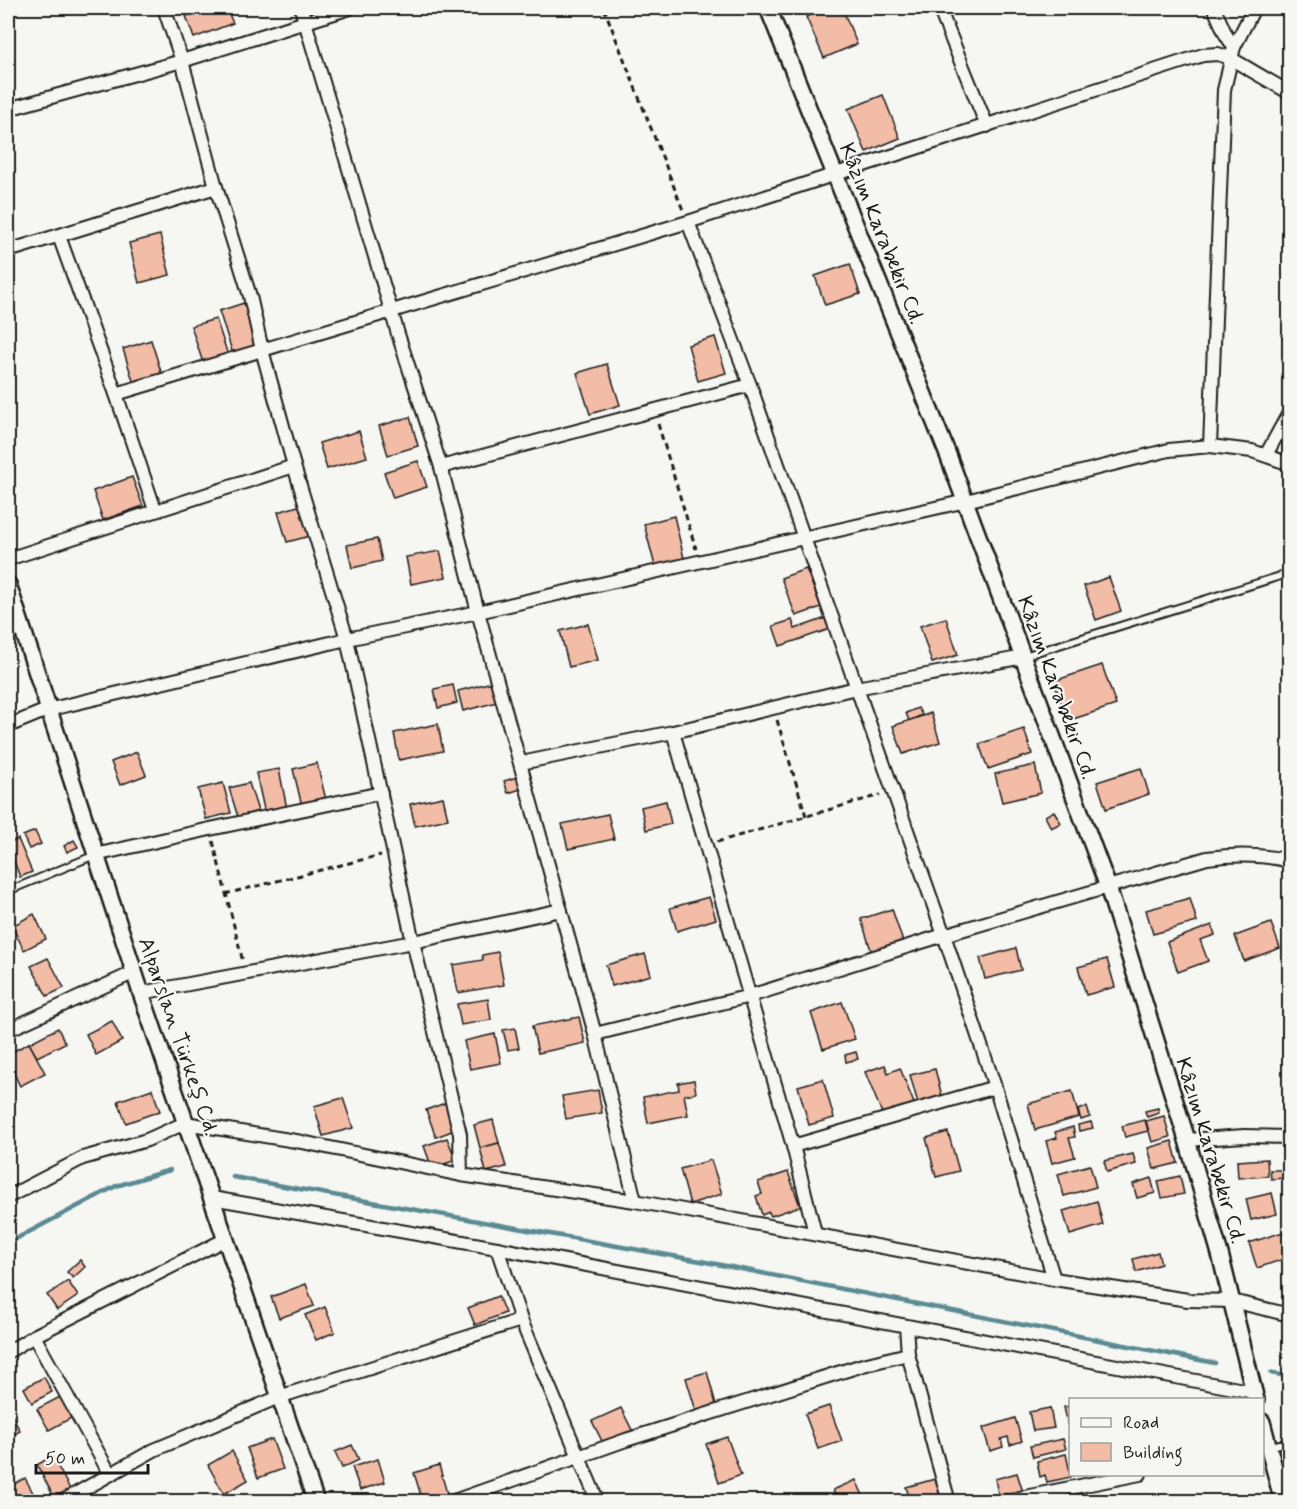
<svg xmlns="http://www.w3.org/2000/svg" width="1297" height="1509" font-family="Mynerve,sans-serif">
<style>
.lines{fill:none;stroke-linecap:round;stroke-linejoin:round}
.stream{stroke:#5a8a92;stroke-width:4.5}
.building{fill:#f2bca6;stroke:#1c1c1c;stroke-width:1.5}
.service-casing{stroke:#1c1c1c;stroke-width:10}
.minor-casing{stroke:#1c1c1c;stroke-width:16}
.tertiary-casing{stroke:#1c1c1c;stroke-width:20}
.path{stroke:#1c1c1c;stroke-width:3;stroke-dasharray:6 4.5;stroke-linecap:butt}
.service{stroke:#f6f6f2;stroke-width:6}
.minor{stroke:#f6f6f2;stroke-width:12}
.tertiary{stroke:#f6f6f2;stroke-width:15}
.labels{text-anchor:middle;stroke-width:4.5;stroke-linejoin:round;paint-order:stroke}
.street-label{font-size:22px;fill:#1c1c1c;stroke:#f6f6f2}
</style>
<rect width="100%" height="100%" fill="#f6f6f2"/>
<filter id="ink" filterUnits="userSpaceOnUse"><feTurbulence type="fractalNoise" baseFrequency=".0167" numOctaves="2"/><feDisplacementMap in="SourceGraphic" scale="12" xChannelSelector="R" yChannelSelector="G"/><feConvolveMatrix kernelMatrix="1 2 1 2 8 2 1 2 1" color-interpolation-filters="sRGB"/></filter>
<g filter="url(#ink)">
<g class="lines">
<g class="stream">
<path d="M233,1177l473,85 509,101"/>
<path d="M8,1243l108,-57 54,-16"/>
<path d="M1271,1373l19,4"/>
</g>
</g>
<g class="building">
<path d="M208,8h18l7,15 -39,15 -8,-22z"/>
<path d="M829,8h13l15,36 -33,14 -18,-41z"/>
<path d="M883,95l17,43 -34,14 -18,-43z"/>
<path d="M160,235l10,40 -31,8 -10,-40z"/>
<path d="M850,264l10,30 -35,11 -10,-29z"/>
<path d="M244,303l14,42 -25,9 -14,-43z"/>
<path d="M216,319l12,36 -25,8 -12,-37z"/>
<path d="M715,337l11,36 -28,8 -10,-36z"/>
<path d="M151,340l12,38 -28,9 -12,-38z"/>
<path d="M607,364l13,41 -30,9 -13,-41z"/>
<path d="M410,417l8,29 -30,9 -9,-29z"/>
<path d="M359,431l8,26 -40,12 -8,-26z"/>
<path d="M418,461l9,26 -34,11 -9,-26z"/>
<path d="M132,477l11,29 -40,14 -10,-29z"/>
<path d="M305,504l9,31 -27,7 -9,-30z"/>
<path d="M674,516l10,42 -29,8 -11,-42z"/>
<path d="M377,539l5,22 -30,7 -5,-23z"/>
<path d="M440,551l6,26 -35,7 -5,-27z"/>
<path d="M806,569l15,38 -25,9 -15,-38z"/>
<path d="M1109,577l12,34 -25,9 -12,-34z"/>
<path d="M826,618l4,11 -50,17 -7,-20 19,-6 3,9z"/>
<path d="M946,618l12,37 -26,8 -12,-37z"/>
<path d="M588,624l10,36 -29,7 -9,-36z"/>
<path d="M1102,665l14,40 -49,16 -13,-40z"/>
<path d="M492,682l5,20 -34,9 -5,-20z"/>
<path d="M453,685l4,18 -19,5 -4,-19z"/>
<path d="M918,708l4,7 -13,6 -3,-8z"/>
<path d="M931,713l9,29 -37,12 -10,-28z"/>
<path d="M438,724l5,27 -44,9 -5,-27z"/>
<path d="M1024,729l8,25 -44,15 -9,-25z"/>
<path d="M137,752l9,23 -26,10 -9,-23z"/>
<path d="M317,763l9,37 -24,6 -9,-37z"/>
<path d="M1035,765l6,28 -39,9 -7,-28z"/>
<path d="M1141,768l8,26 -43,15 -9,-27z"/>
<path d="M279,769l8,40 -22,5 -9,-41z"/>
<path d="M517,777l4,12 -13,4 -4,-12z"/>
<path d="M223,783l8,30 -25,6 -8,-30z"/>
<path d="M249,783l9,28 -20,6 -9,-29z"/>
<path d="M443,797l5,22 -33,7 -5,-22z"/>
<path d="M666,801l5,23 -25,6 -5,-23z"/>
<path d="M1054,811l7,12 -10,5 -6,-12z"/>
<path d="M608,814l6,25 -46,10 -6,-25z"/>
<path d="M35,831l6,13 -12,5 -6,-13z"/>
<path d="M18,839l14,33 -12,5 -12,-31v-3z"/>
<path d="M74,840l4,7 -11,5 -3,-6z"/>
<path d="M709,897l7,22 -39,12 -7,-23z"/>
<path d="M1190,898l7,24 -44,12 -7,-24z"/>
<path d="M892,909l11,33 -31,11 -11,-34z"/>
<path d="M34,914l12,25 -22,11 -12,-24z"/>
<path d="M1271,923l9,25 -36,13 -9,-25z"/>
<path d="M1212,925l3,10 -15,5 8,21 -30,11 -11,-30z"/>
<path d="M1016,948l5,22 -36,9 -5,-21z"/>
<path d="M498,952l6,33 -46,8 -5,-28 30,-5 -1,-5z"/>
<path d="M645,954l6,21 -39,11 -6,-21z"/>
<path d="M48,958l16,30 -17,8 -16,-30z"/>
<path d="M1107,959l8,28 -29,8 -8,-28z"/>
<path d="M488,999l3,21 -30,5 -4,-21z"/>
<path d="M842,1002l13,37 -32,10 -12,-36z"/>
<path d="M579,1017l6,26 -47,10 -6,-27z"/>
<path d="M112,1021l10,20 -26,14 -10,-21z"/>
<path d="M58,1028l7,15 -28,14 -8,-14z"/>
<path d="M515,1028l4,20 -11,2 -5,-20z"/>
<path d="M495,1034l6,29 -31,6 -6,-28z"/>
<path d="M29,1043l16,30 -25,13 -12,-25v-7z"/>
<path d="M856,1052l2,7 -12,3 -1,-7z"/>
<path d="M885,1065l3,8 12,-5 15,38 -31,12 -19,-46z"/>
<path d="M935,1069l8,31 -24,7 -9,-32z"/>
<path d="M823,1079l11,39 -25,7 -11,-39z"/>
<path d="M694,1080l2,13 -12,2 4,20 -40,8 -5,-26 36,-7 -1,-7z"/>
<path d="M152,1089l8,22 -34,12 -8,-22z"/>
<path d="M598,1090l4,23 -36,6 -4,-23z"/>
<path d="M1072,1091l7,26 -44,13 -7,-26z"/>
<path d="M343,1098l10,30 -30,8 -9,-30z"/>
<path d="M448,1102l9,27 -21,8 -10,-27z"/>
<path d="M1087,1107l3,10 -9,3 -3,-10z"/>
<path d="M1158,1108l1,5 -12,4 -2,-6z"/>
<path d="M1164,1116l6,21 -18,5 -6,-21z"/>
<path d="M493,1120l6,23 -19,5 -6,-23z"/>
<path d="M1145,1120l3,11 -23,6 -3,-11z"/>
<path d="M1091,1122l2,6 -14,3 -1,-6z"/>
<path d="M1073,1127l2,10 -6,1 6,19 -23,6 -6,-22 11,-3 -2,-6z"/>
<path d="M948,1132l11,39 -23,6 -10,-39z"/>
<path d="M447,1138l9,22 -24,8 -8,-22z"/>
<path d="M1172,1141l6,22 -24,6 -6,-21z"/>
<path d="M499,1143l7,24 -20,5 -6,-24z"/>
<path d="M1133,1154l3,10 -29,8 -3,-11z"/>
<path d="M1267,1159l1,17 -30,2 -1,-17z"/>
<path d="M711,1160l11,34 -32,10 -10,-35z"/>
<path d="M1090,1165l6,22 -32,9 -6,-22z"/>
<path d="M1270,1170h16v8l-15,1z"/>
<path d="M788,1172l12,34 -29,10 -2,-4 -7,3 -6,-19 6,-2 -4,-12z"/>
<path d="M1180,1176l4,18 -22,4 -4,-17z"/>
<path d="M1151,1178l4,15 -18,5 -4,-14z"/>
<path d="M1272,1193l5,21 -26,6 -5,-21z"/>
<path d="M1097,1201l6,24 -33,10 -7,-24z"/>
<path d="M1283,1232l7,25 -33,11 -8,-25z"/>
<path d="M1158,1252l3,12 -25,8 -3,-13z"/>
<path d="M80,1260l5,7 -12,11 -6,-6z"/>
<path d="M68,1281l10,15 -21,14 -10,-15z"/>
<path d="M306,1284l8,22 -35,12 -8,-21z"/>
<path d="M498,1296l7,17 -30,12 -7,-17z"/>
<path d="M325,1307l10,25 -19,8 -11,-25z"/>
<path d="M707,1372l10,36 -20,6 -11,-36z"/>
<path d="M44,1377l8,15 -20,11 -8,-15z"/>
<path d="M60,1397l11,21 -22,12 -12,-21z"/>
<path d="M829,1406l13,35 -24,8 -13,-35z"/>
<path d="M1070,1406v19h-2l-4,-18z"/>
<path d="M8,1407l12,24 -12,7z"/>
<path d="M621,1408l12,24 -29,13 -12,-24z"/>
<path d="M1050,1408l4,20 -21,3 -4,-19z"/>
<path d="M1015,1418l7,23 -12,4 -2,-8 -7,2 2,8 -13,4 -7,-23z"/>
<path d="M727,1437l14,38 -22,8 -13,-39z"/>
<path d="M272,1439l11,30 -25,9 -11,-30z"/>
<path d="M1063,1439l3,10 -33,8 -3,-11z"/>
<path d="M352,1445l7,15 -17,8 -7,-16z"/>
<path d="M232,1451l16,29 -24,14 -16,-29z"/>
<path d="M1066,1454l5,23 -24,5 -2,-7 -5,2 -3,-16z"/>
<path d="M52,1456l20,37 -16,8 -19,-36z"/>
<path d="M378,1459l7,23 -25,8 -8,-23z"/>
<path d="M439,1465l9,32 -15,5h-10l-9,-29z"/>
<path d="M1017,1473l6,19 -24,6 -4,-19z"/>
<path d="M25,1478l13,24h-29l-1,-15z"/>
<path d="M935,1479l6,19 -11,4h-19l-5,-15z"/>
<path d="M856,1480l10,22h-28l-5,-12z"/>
<path d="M387,1497l1,5h-16z"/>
</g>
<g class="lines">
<g class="service-casing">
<g id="service">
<path d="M1024,656l266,-83"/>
<path d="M8,891l87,-36"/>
<path d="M1270,1446l20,-4"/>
</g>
</g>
<g class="minor-casing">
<g id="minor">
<path d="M164,8l18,53 34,126 34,109 12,54 32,116 53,173 66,303 47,192 1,41"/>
<path d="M301,8l97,326 43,133 37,145 117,422 40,167"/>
<path d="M939,8l48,118"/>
<path d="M1214,8l12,27 8,12"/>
<path d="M8,109l174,-48 168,-53"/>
<path d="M688,222l62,163 194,550 51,152 59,192"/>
<path d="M59,236l57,158 39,116"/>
<path d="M8,251l208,-64"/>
<path d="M116,394l572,-172 515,-167 15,-1 12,4 60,35"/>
<path d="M1210,446l42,5 38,13"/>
<path d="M1266,455l24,-44"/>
<path d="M441,467l309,-82"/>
<path d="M8,559l286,-93"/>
<path d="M8,726l39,-16 300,-71 131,-27 488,-111 203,-51 41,-4 14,-356 10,-43 20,-39"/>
<path d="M673,732l120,414 22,87"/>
<path d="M521,763l152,-31 183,-44 168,-31"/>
<path d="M95,855l115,-26 171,-36"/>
<path d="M141,993l272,-51 148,-32"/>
<path d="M8,1030l127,-58"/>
<path d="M595,1034l155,-38 194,-61 263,-77c29,-4 54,-4 83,3"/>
<path d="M1187,1140l57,-4 46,1"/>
<path d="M793,1146l202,-59"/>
<path d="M8,1197l75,-39 64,-18 38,-17 117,19 159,33 174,26 419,78 134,21 44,1 58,14"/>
<path d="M212,1198l285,50 757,144"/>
<path d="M497,1248l24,72 77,182"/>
<path d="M906,1326l2,28 41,148"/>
<path d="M34,1336l76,138"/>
<path d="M8,1352l26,-16 192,-97"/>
<path d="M61,1502l93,-52 125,-53 242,-77"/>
<path d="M451,1502l175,-62 237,-75 45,-11"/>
<path d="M1000,1502l140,-28"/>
</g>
</g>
<g class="tertiary-casing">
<g id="tertiary">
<path d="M768,8l180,447 160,432 79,253 33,114 36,146"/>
<path d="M8,584l133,409 175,509"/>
<path d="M1262,1422l21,80"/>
</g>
</g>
<g class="path">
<path d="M604,8l79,202"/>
<path d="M658,424l38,125"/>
<path d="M777,720l29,96"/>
<path d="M213,841l30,121"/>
<path d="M717,842l163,-47"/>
<path d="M225,894l156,-39"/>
</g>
<use href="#service" class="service"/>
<use href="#minor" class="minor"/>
<use href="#tertiary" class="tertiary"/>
</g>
</g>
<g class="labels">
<g class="street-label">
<text transform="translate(883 233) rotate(68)" y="8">Kâzım Karabekir Cd.</text>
<text transform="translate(1058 687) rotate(70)" y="8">Kâzım Karabekir Cd.</text>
<text transform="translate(180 1036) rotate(71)" y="8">Alparslan Türkeş Cd.</text>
<text transform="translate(1212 1150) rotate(73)" y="8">Kâzım Karabekir Cd.</text>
</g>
</g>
<rect width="1297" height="1509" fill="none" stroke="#f6f6f2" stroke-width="30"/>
<rect x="15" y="15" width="1267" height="1479" fill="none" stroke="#1c1c1c" stroke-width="2" filter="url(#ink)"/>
<rect x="1069" y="1398" width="195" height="78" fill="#f6f6f2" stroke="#9f9f9c" stroke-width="1.5"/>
<rect x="1081" y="1418" width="30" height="9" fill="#f6f6f2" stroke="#9f9f9c" stroke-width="1.5"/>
<text x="1123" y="1428" font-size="18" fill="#1c1c1c">Road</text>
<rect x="1081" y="1443" width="30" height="18" fill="#f2bca6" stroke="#9f9f9c" stroke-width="1.5"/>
<text x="1123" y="1458" font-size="18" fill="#1c1c1c">Building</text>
<path d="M36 1464v9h112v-9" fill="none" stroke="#1c1c1c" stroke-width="3"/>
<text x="45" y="1464" font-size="18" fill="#1c1c1c" stroke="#f6f6f2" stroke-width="4.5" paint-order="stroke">50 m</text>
</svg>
